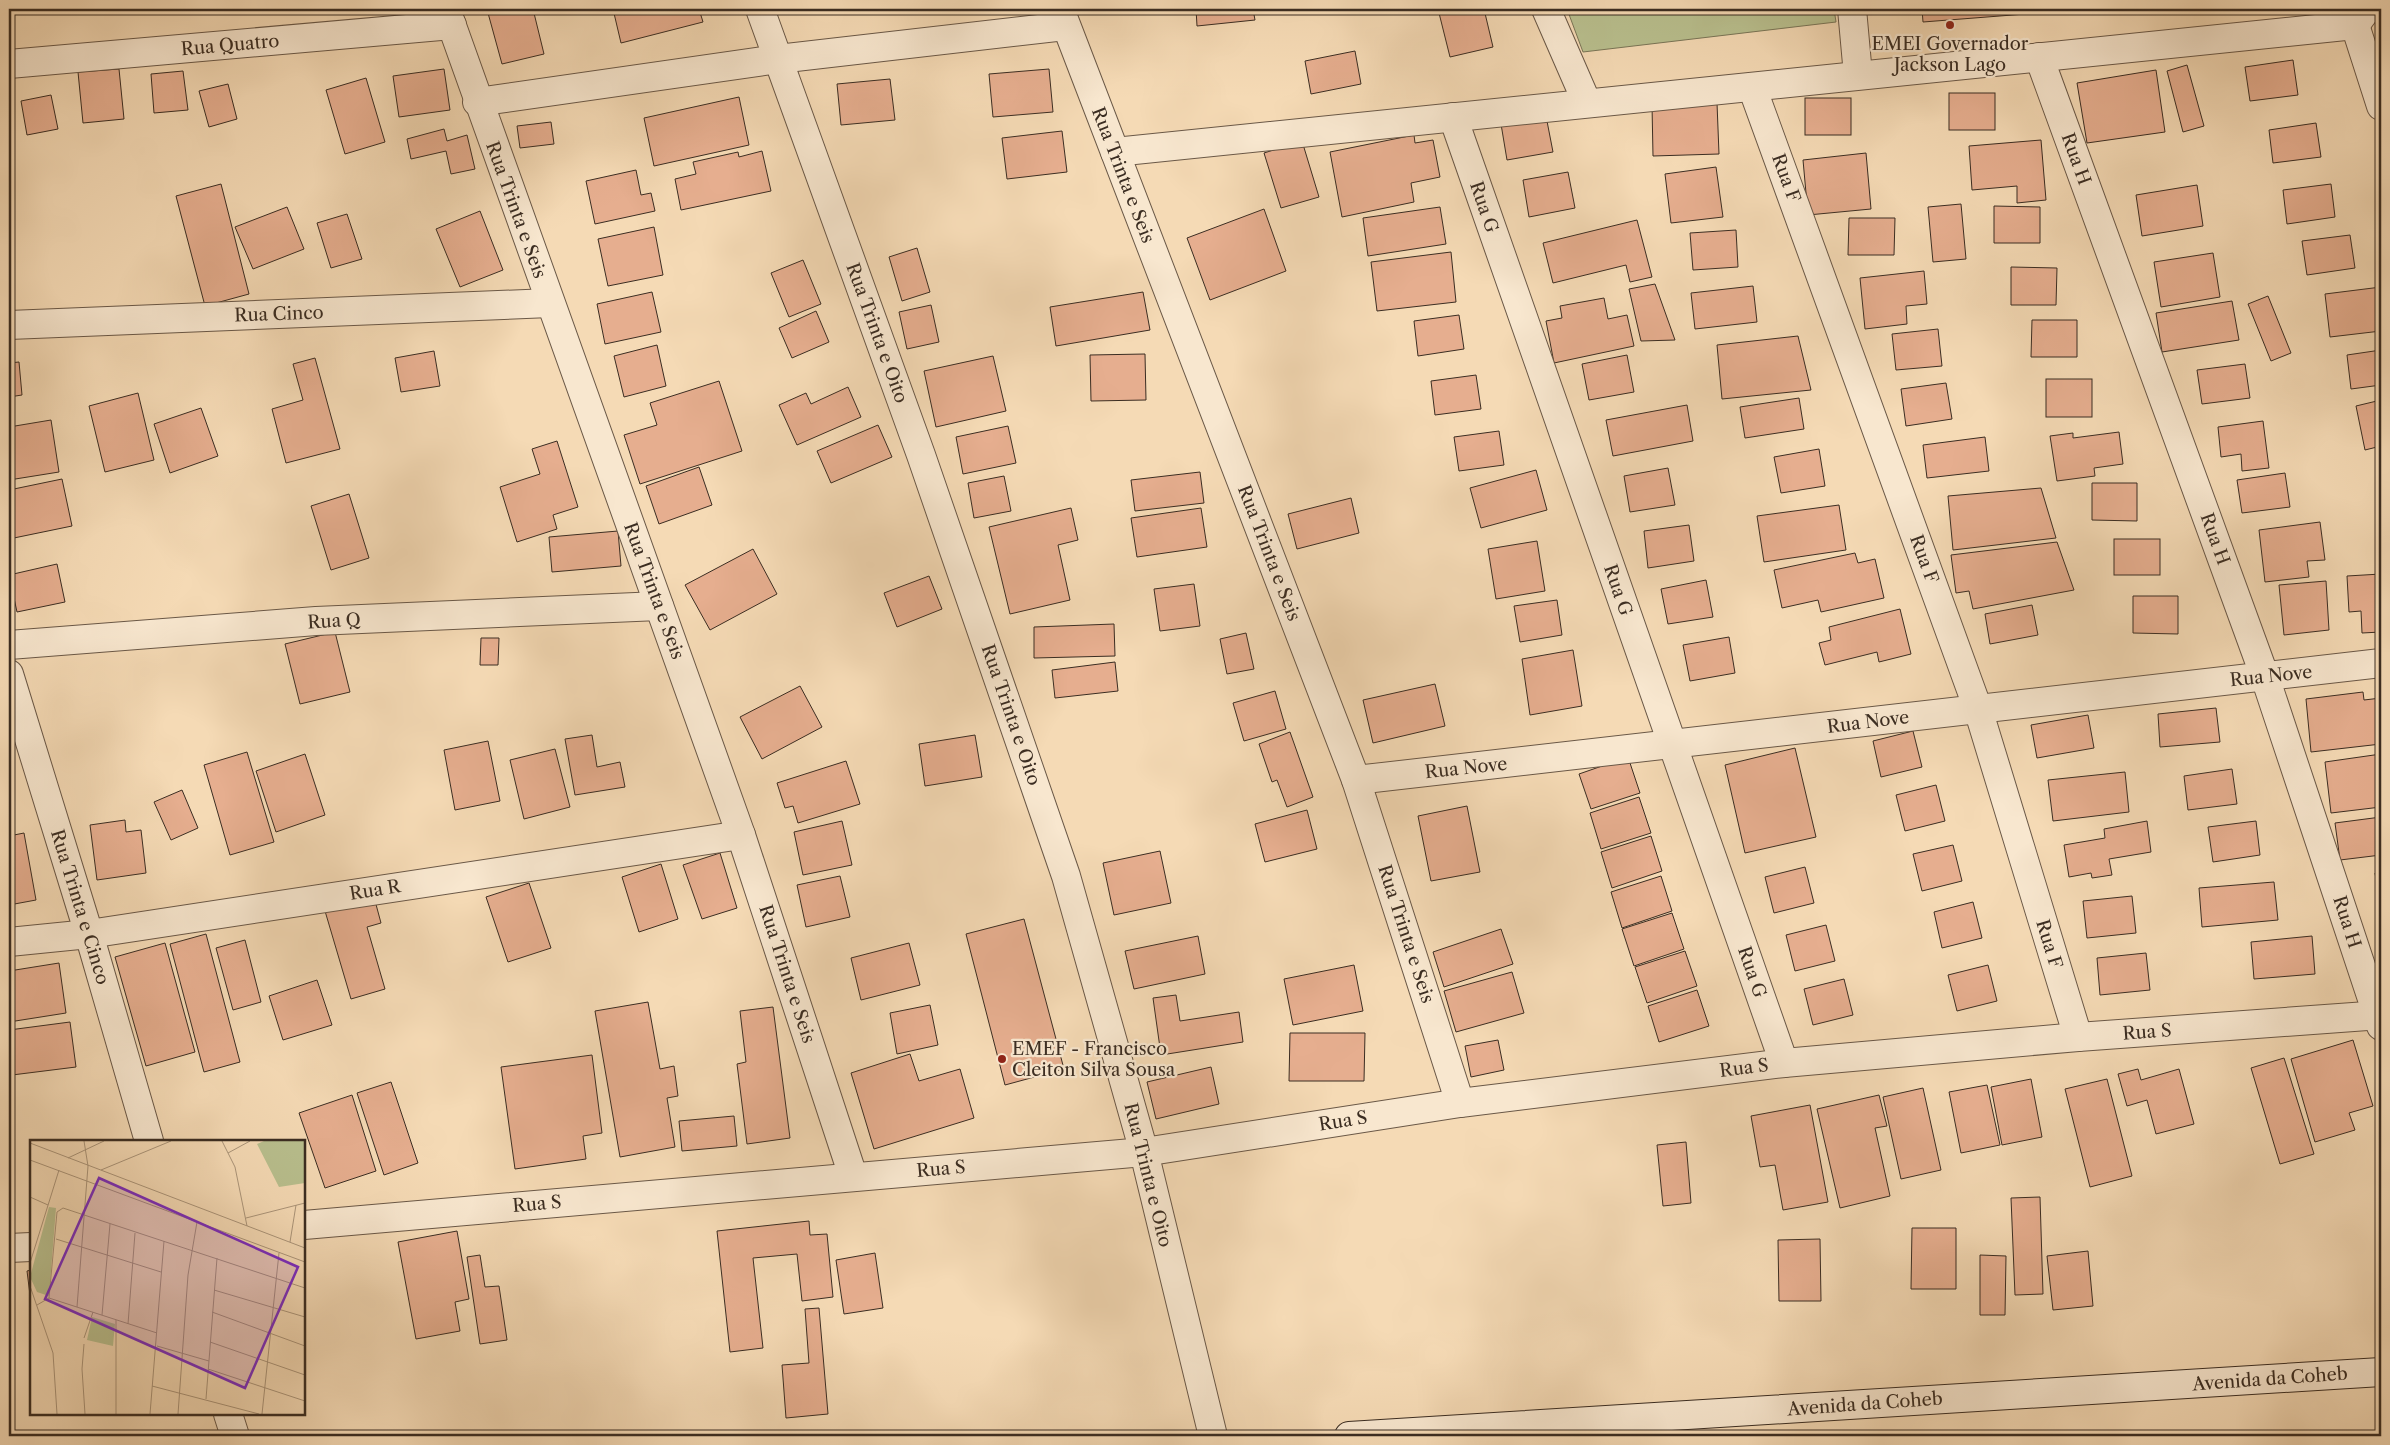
<svg xmlns="http://www.w3.org/2000/svg" width="2390" height="1445" font-family="'Libre Caslon Text',serif">
<style>
.green{fill:#b9c08f;stroke:#7a7658}
.building{fill:#e6ae8f;stroke:#3b2d22}
.lines{fill:none;stroke-linecap:round;stroke-linejoin:round}
.minor-casing{stroke:#6a5847;stroke-width:30}
.secondary-casing{stroke:#3b2d22;stroke-width:30}
.minor{stroke:#f8e7cf;stroke-width:28}
.secondary{stroke:#f8e7cf;stroke-width:28}
.poi-dot{fill:#8f2418;stroke:#f8e7cf;stroke-width:2}
.labels{text-anchor:middle;stroke-width:4.5;stroke-linejoin:round;paint-order:stroke}
.poi-label{font-size:18px;fill:#3b2d22;stroke:#f8e7cf}
.street-label{font-size:18px;fill:#3b2d22;stroke:#f8e7cf}
.inset-road{fill:none;stroke:#ab957a;stroke-width:1}
.view{fill:#7b2cbf;fill-opacity:0.15;stroke:#7b2cbf;stroke-width:2.5}
.inset-edge{fill:none;stroke:#3b2d22;stroke-width:2.5}
</style>
<rect width="100%" height="100%" fill="#f5dab5"/>
<filter id="stains"><feTurbulence type="fractalNoise" baseFrequency=".004" numOctaves="4"/><feColorMatrix values="0 0 0 0 .2 0 0 0 0 .09 0 0 0 0 .02 0 0 0 .5 -.17"/></filter>
<radialGradient id="worn" r=".72"><stop offset=".6" stop-color="#630" stop-opacity="0"/><stop offset="1" stop-color="#630" stop-opacity=".3"/></radialGradient>
<path class="green" d="M1567,9h267l2,13 -253,30z"/>
<g class="building">
<path d="M504,9h29l11,45 -42,10 -14,-51z"/>
<path d="M613,9h86l4,13 -82,21z"/>
<path d="M1196,9h57l2,11 -58,6z"/>
<path d="M1438,9h46l9,38 -43,10z"/>
<path d="M1922,9h115l1,4 -115,9z"/>
<path d="M1355,51l6,33 -50,10 -6,-33z"/>
<path d="M2293,60l5,35 -48,6 -5,-34z"/>
<path d="M2187,65l17,61 -21,6 -16,-61z"/>
<path d="M119,69l5,50 -41,4 -5,-51z"/>
<path d="M444,69l6,41 -51,7 -6,-41z"/>
<path d="M1049,69l4,43 -60,5 -4,-43z"/>
<path d="M2156,70l9,62 -78,11 -10,-60z"/>
<path d="M183,71l5,39 -34,3 -3,-39z"/>
<path d="M366,78l19,64 -40,12 -19,-64z"/>
<path d="M890,79l5,41 -54,5 -4,-41z"/>
<path d="M228,84l9,35 -28,8 -10,-36z"/>
<rect x="1949" y="93" width="46" height="37"/>
<path d="M51,95l7,34 -31,6 -6,-34z"/>
<path d="M739,97l10,48 -95,21 -10,-48z"/>
<rect x="1805" y="98" width="46" height="37"/>
<path d="M1717,103l2,51 -66,2 -1,-51z"/>
<path d="M1546,116l7,36 -46,8 -6,-36z"/>
<path d="M551,122l3,22 -34,4 -3,-22z"/>
<path d="M2316,123l5,34 -48,6 -4,-33z"/>
<path d="M444,129l3,12 20,-6 8,34 -24,5 -5,-23 -35,8 -4,-20z"/>
<path d="M1062,131l5,41 -60,7 -5,-41z"/>
<path d="M1414,135l1,8 18,-3 7,37 -29,6 3,19 -72,15 -12,-65z"/>
<path d="M2041,140l5,60 -29,3v-17l-45,4 -3,-44z"/>
<path d="M1302,141l17,56 -38,11 -17,-55z"/>
<path d="M762,151l9,40 -90,19 -6,-31 21,-5 -3,-12 45,-10 1,5z"/>
<path d="M1866,153l5,56 -63,6 -5,-55z"/>
<path d="M1716,167l7,50 -52,6 -6,-49z"/>
<path d="M636,170l5,25 10,-2 4,18 -60,13 -9,-43z"/>
<path d="M1568,172l7,36 -46,9 -6,-37z"/>
<path d="M221,184l28,110 -44,12 -29,-110z"/>
<path d="M2331,184l4,33 -48,7 -4,-34z"/>
<path d="M2197,185l6,41 -61,10 -6,-41z"/>
<path d="M1961,204l5,55 -33,3 -5,-55z"/>
<path d="M1994,206l46,1v36h-46z"/>
<path d="M287,207l17,42 -51,20 -18,-42z"/>
<path d="M1440,207l6,37 -78,12 -5,-38z"/>
<path d="M1264,209l22,62 -76,29 -23,-62z"/>
<path d="M480,211l23,59 -43,17 -24,-58z"/>
<path d="M347,214l15,45 -31,9 -14,-45z"/>
<path d="M1849,218h46l-1,37h-46z"/>
<path d="M1637,220l15,57 -22,5 -4,-17 -73,18 -10,-40z"/>
<path d="M654,227l9,48 -55,11 -10,-47z"/>
<path d="M1736,230l2,37 -45,3 -3,-37z"/>
<path d="M2350,235l5,33 -48,7 -5,-34z"/>
<path d="M917,248l13,44 -28,9 -13,-44z"/>
<path d="M1451,252l5,50 -79,9 -6,-49z"/>
<path d="M2213,253l7,44 -59,10 -7,-45z"/>
<path d="M803,260l18,44 -32,13 -18,-44z"/>
<path d="M2011,267l46,1 -1,37h-45z"/>
<path d="M1924,271l3,33 -21,2 1,18 -42,5 -5,-51z"/>
<path d="M1655,284l20,56 -34,1 -12,-52z"/>
<path d="M1753,286l4,36 -62,7 -4,-36z"/>
<path d="M2381,287v44l-51,6 -5,-43z"/>
<path d="M652,292l9,40 -56,12 -8,-40z"/>
<path d="M1143,292l7,38 -94,16 -6,-39z"/>
<path d="M2268,296l23,57 -20,8 -23,-57z"/>
<path d="M1604,298l4,21 19,-4 7,31 -80,17 -8,-42 16,-3 -2,-12z"/>
<path d="M2232,301l7,39 -77,12 -6,-39z"/>
<path d="M931,305l8,37 -32,7 -8,-37z"/>
<path d="M816,311l13,31 -37,16 -13,-30z"/>
<path d="M1459,315l5,34 -46,7 -4,-35z"/>
<path d="M2032,320h45v37h-46z"/>
<path d="M1938,329l4,37 -46,4 -4,-36z"/>
<path d="M1798,336l13,54 -89,9 -5,-54z"/>
<path d="M657,345l9,41 -42,11 -10,-41z"/>
<path d="M2381,350v35l-30,4 -4,-34z"/>
<path d="M434,351l6,35 -39,6 -6,-34z"/>
<path d="M1145,354l1,46 -55,1 -1,-46z"/>
<path d="M1627,355l7,37 -45,8 -7,-36z"/>
<path d="M993,356l13,55 -70,16 -12,-56z"/>
<path d="M315,358l25,91 -54,14 -14,-54 31,-9 -10,-36z"/>
<path d="M19,362l3,33 -13,2v-34z"/>
<path d="M2245,364l5,34 -48,6 -5,-34z"/>
<path d="M1476,375l5,34 -46,6 -4,-34z"/>
<rect x="2046" y="379" width="46" height="38"/>
<path d="M719,381l23,70 -102,33 -16,-49 33,-10 -7,-22z"/>
<path d="M1946,383l6,36 -46,7 -5,-37z"/>
<path d="M848,387l13,30 -64,28 -18,-40 27,-12 5,11z"/>
<path d="M138,393l16,67 -49,12 -16,-66z"/>
<path d="M1799,398l5,31 -59,9 -5,-31z"/>
<path d="M2381,400v46l-16,4 -9,-44z"/>
<path d="M1687,405l6,36 -80,15 -7,-36z"/>
<path d="M201,408l17,48 -48,17 -16,-49z"/>
<path d="M51,420l8,52 -50,8v-53z"/>
<path d="M2263,421l6,47 -27,3 -1,-17 -20,3 -3,-30z"/>
<path d="M878,425l14,32 -61,26 -14,-32z"/>
<path d="M1008,426l8,37 -53,11 -7,-37z"/>
<path d="M1499,431l5,34 -45,6 -5,-34z"/>
<path d="M2119,432l4,32 -29,4 1,8 -38,5 -7,-45 23,-3v5z"/>
<path d="M1985,437l4,34 -62,7 -4,-33z"/>
<path d="M557,441l21,66 -25,8 4,14 -40,13 -17,-55 40,-13 -8,-25z"/>
<path d="M1819,449l6,37 -44,7 -7,-36z"/>
<path d="M699,467l13,38 -53,19 -13,-38z"/>
<path d="M1668,468l7,37 -45,7 -6,-36z"/>
<path d="M1536,470l11,40 -66,18 -11,-40z"/>
<path d="M1200,472l4,31 -69,8 -4,-31z"/>
<path d="M2285,473l5,34 -48,6 -5,-33z"/>
<path d="M1004,476l7,35 -37,7 -6,-35z"/>
<path d="M62,479l10,47 -63,13v-49z"/>
<path d="M2092,483h45v38l-45,-1z"/>
<path d="M2041,488l15,50 -103,12 -5,-54z"/>
<path d="M349,494l20,64 -38,12 -20,-64z"/>
<path d="M1351,498l8,35 -62,16 -9,-35z"/>
<path d="M1839,505l7,45 -82,12 -7,-46z"/>
<path d="M1071,508l7,32 -20,5 12,55 -60,14 -21,-87z"/>
<path d="M1201,508l6,39 -70,10 -6,-39z"/>
<path d="M2320,522l5,38 -18,1 2,16 -44,5 -6,-52z"/>
<path d="M1689,525l5,36 -46,7 -4,-37z"/>
<path d="M618,531l3,35 -69,6 -3,-35z"/>
<rect x="2114" y="539" width="46" height="36"/>
<path d="M1537,541l8,50 -49,8 -8,-50z"/>
<path d="M2057,542l17,48 -101,19 -4,-18 -13,2 -5,-38z"/>
<path d="M753,549l24,45 -67,36 -25,-45z"/>
<path d="M1855,553l3,10 17,-4 9,39 -63,14 -3,-12 -36,8 -8,-38z"/>
<path d="M57,564l8,38 -48,10 -8,-37z"/>
<path d="M2381,574v58l-19,1 -1,-22 -12,1 -2,-36z"/>
<path d="M929,576l13,33 -45,18 -13,-34z"/>
<path d="M1706,580l7,37 -45,7 -7,-35z"/>
<path d="M2326,581l3,49 -45,5 -5,-50z"/>
<path d="M1194,584l6,42 -40,5 -6,-42z"/>
<path d="M2133,596h45v38l-45,-1z"/>
<path d="M1557,600l5,35 -42,7 -6,-36z"/>
<path d="M2032,605l6,30 -48,9 -5,-30z"/>
<path d="M1900,609l11,45 -32,8 -2,-10 -52,13 -6,-22 12,-3 -2,-13z"/>
<path d="M1114,624l1,32 -81,2v-31z"/>
<path d="M335,632l15,60 -50,12 -15,-60z"/>
<path d="M1246,633l8,36 -27,5 -7,-35z"/>
<path d="M1729,637l6,36 -45,8 -7,-36z"/>
<path d="M481,638h18l-1,27h-18z"/>
<path d="M1573,650l9,56 -52,9 -8,-56z"/>
<path d="M1115,662l3,29 -63,7 -3,-28z"/>
<path d="M1435,684l10,42 -72,17 -10,-43z"/>
<path d="M800,686l22,41 -60,32 -22,-42z"/>
<path d="M1275,691l11,38 -42,12 -11,-38z"/>
<path d="M2363,692l1,8 17,-2v46l-70,8 -5,-53z"/>
<path d="M2216,708l4,34 -60,5 -2,-33z"/>
<path d="M2088,715l6,33 -57,10 -6,-33z"/>
<path d="M1913,731l9,36 -41,10 -8,-36z"/>
<path d="M1290,732l23,65 -26,10 -10,-27 -5,2 -13,-38z"/>
<path d="M592,735l5,32 23,-5 5,25 -50,8 -10,-56z"/>
<path d="M975,735l7,42 -57,9 -6,-42z"/>
<path d="M488,741l12,60 -45,9 -11,-60z"/>
<path d="M1795,748l21,89 -71,16 -20,-88z"/>
<path d="M555,749l15,58 -46,12 -14,-59z"/>
<path d="M247,752l27,90 -44,13 -26,-90z"/>
<path d="M305,754l20,61 -49,17 -20,-61z"/>
<path d="M2381,754v53l-50,6 -6,-51z"/>
<path d="M1628,757l12,36 -49,16 -12,-35z"/>
<path d="M846,761l14,43 -62,19 -5,-17 -8,2 -8,-25z"/>
<path d="M2232,769l5,35 -49,6 -4,-34z"/>
<path d="M2125,772l4,40 -76,9 -5,-41z"/>
<path d="M1936,785l9,36 -40,10 -9,-36z"/>
<path d="M182,790l16,38 -27,12 -17,-38z"/>
<path d="M1639,797l12,36 -50,16 -11,-36z"/>
<path d="M1467,806l13,66 -49,9 -13,-65z"/>
<path d="M1307,810l10,39 -52,13 -10,-38z"/>
<path d="M2381,817v38l-41,5 -5,-37z"/>
<path d="M125,820l1,12 15,-2 5,43 -49,7 -7,-55z"/>
<path d="M842,821l10,44 -49,10 -9,-43z"/>
<path d="M2147,821l4,31 -42,7 3,16 -20,3 -1,-5 -22,4 -5,-32 41,-7 -1,-9z"/>
<path d="M2256,821l4,34 -47,7 -5,-35z"/>
<path d="M24,833l12,67 -27,5v-69z"/>
<path d="M1651,836l11,35 -50,17 -11,-36z"/>
<path d="M1953,845l9,36 -40,10 -9,-37z"/>
<path d="M1160,851l11,52 -57,12 -11,-52z"/>
<path d="M720,853l17,55 -35,11 -19,-54z"/>
<path d="M661,864l17,55 -39,13 -17,-55z"/>
<path d="M1805,867l9,36 -40,10 -9,-36z"/>
<path d="M2381,872v37l-6,-36z"/>
<path d="M840,876l10,41 -44,10 -9,-42z"/>
<path d="M1661,876l11,35 -50,17 -11,-36z"/>
<path d="M2274,882l4,38 -76,7 -3,-39z"/>
<path d="M529,883l22,65 -43,14 -22,-65z"/>
<path d="M2132,896l4,37 -49,5 -4,-37z"/>
<path d="M374,897l7,26 -14,4 18,62 -34,10 -26,-88z"/>
<path d="M1973,902l9,36 -40,10 -8,-36z"/>
<path d="M1672,913l12,36 -50,17 -12,-37z"/>
<path d="M1024,919l40,150 -59,16 -39,-151z"/>
<path d="M1826,925l9,36 -40,10 -9,-36z"/>
<path d="M1501,929l12,35 -69,23 -11,-35z"/>
<path d="M206,934l34,128 -36,10 -34,-128z"/>
<path d="M1198,936l7,38 -71,15 -9,-38z"/>
<path d="M2312,936l3,38 -61,5 -3,-37z"/>
<path d="M245,940l16,62 -28,8 -17,-62z"/>
<path d="M165,943l30,109 -49,14 -31,-109z"/>
<path d="M909,943l11,42 -59,15 -10,-42z"/>
<path d="M1685,951l12,35 -50,17 -12,-36z"/>
<path d="M2146,953l4,37 -50,5 -3,-37z"/>
<path d="M59,963l7,50 -57,9v-51z"/>
<path d="M1354,965l9,46 -70,14 -9,-46z"/>
<path d="M1988,965l9,36 -40,10 -9,-36z"/>
<path d="M1512,972l12,41 -68,19 -12,-41z"/>
<path d="M1844,979l9,36 -40,10 -9,-36z"/>
<path d="M317,980l15,45 -49,15 -14,-44z"/>
<path d="M1697,990l12,36 -50,16 -11,-36z"/>
<path d="M1176,995l4,26 59,-9 4,30 -82,13 -8,-57z"/>
<path d="M648,1002l12,67 14,-3 4,30 -11,2 8,49 -55,10 -25,-146z"/>
<path d="M930,1005l8,40 -41,9 -7,-41z"/>
<path d="M773,1007l17,131 -43,6 -10,-80 9,-2 -6,-51z"/>
<path d="M70,1022l6,45 -64,8 -3,-45z"/>
<path d="M1290,1033h75l-1,48h-75z"/>
<path d="M1498,1040l6,30 -33,7 -6,-31z"/>
<path d="M2353,1040l20,66 -24,7 6,17 -40,12 -24,-83z"/>
<path d="M910,1054l9,27 41,-12 14,49 -100,31 -23,-76z"/>
<path d="M592,1055l10,78 -19,3 3,23 -71,10 -14,-102z"/>
<path d="M2284,1058l30,96 -34,10 -29,-96z"/>
<path d="M1211,1067l8,37 -63,15 -9,-37z"/>
<path d="M2138,1069l3,11 38,-11 15,55 -38,10 -9,-34 -20,6 -9,-32z"/>
<path d="M2031,1079l11,58 -40,8 -11,-58z"/>
<path d="M2107,1079l25,97 -42,11 -25,-98z"/>
<path d="M391,1082l27,81 -34,12 -27,-82z"/>
<path d="M1987,1085l13,60 -39,8 -12,-61z"/>
<path d="M1923,1088l18,82 -40,9 -18,-82z"/>
<path d="M352,1095l24,76 -51,17 -26,-75z"/>
<path d="M1879,1095l8,31 -12,2 15,68 -50,12 -23,-99z"/>
<path d="M1810,1105l18,97 -45,8 -8,-45 -15,2 -9,-51z"/>
<path d="M734,1116l3,30 -55,5 -3,-30z"/>
<path d="M1686,1142l5,61 -28,3 -6,-61z"/>
<path d="M2040,1197l3,97 -28,1 -4,-97z"/>
<path d="M809,1221l1,14 17,-1 6,63 -31,4 -5,-47 -44,4 10,90 -33,4 -13,-121z"/>
<path d="M1912,1228h44v61h-45z"/>
<path d="M457,1231l12,68 -14,3 5,29 -44,8 -18,-97z"/>
<path d="M1820,1239l1,62h-42l-1,-61z"/>
<path d="M2088,1251l5,55 -40,4 -6,-54z"/>
<path d="M875,1253l8,55 -39,6 -8,-54z"/>
<path d="M480,1255l5,32 14,-1 8,54 -27,4 -13,-87z"/>
<path d="M1980,1255l26,1 -1,59h-25z"/>
<path d="M31,1270v33l-4,-32z"/>
<path d="M819,1308l9,106 -42,4 -4,-53 27,-2 -4,-54z"/>
</g>
<g class="lines">
<g class="minor-casing">
<g id="minor">
<path d="M446,9l295,826 112,341"/>
<path d="M760,9l161,446 145,421 78,276 69,284"/>
<path d="M1060,9l296,771 104,323"/>
<path d="M1546,9l41,94"/>
<path d="M1852,9l6,66"/>
<path d="M2355,25l26,81"/>
<path d="M2039,57l226,620 116,349"/>
<path d="M9,64l443,-39"/>
<path d="M1752,87l226,622 100,328"/>
<path d="M477,102l301,-43 287,-33"/>
<path d="M1453,117l331,946"/>
<path d="M1115,152l1240,-127 12,-16"/>
<path d="M9,325l541,-22"/>
<path d="M9,645l307,-24 343,-15"/>
<path d="M9,674l80,260 60,207"/>
<path d="M1356,780l1025,-117"/>
<path d="M9,942l80,-8 652,-99"/>
<path d="M304,1225l840,-73 316,-49 324,-40 294,-26 303,-22"/>
<path d="M9,1248l22,-1"/>
<path d="M228,1414l7,22"/>
</g>
</g>
<g class="secondary-casing">
<path id="secondary" d="M1349,1436l1032,-64"/>
</g>
<use href="#minor" class="minor"/>
<use href="#secondary" class="secondary"/>
</g>
<g class="poi-dot">
<circle cx="1950" cy="25" r="5"/>
<circle cx="1002" cy="1059" r="5"/>
</g>
<g class="labels">
<g class="poi-label">
<text x="1950" y="50">EMEI Governador<tspan x="1950" dy="21">Jackson Lago</tspan></text>
<text x="1012" y="1055" text-anchor="start">EMEF - Francisco<tspan x="1012" dy="21">Cleiton Silva Sousa</tspan></text>
</g>
<g class="street-label">
<text transform="translate(230 45) rotate(-5)" y="6">Rua Quatro</text>
<text transform="translate(2076 159) rotate(70)" y="6">Rua H</text>
<text transform="translate(1123 175) rotate(69)" y="6">Rua Trinta e Seis</text>
<text transform="translate(1786 178) rotate(70)" y="6">Rua F</text>
<text transform="translate(1484 207) rotate(71)" y="6">Rua G</text>
<text transform="translate(516 210) rotate(70)" y="6">Rua Trinta e Seis</text>
<text transform="translate(279 314) rotate(-2)" y="6">Rua Cinco</text>
<text transform="translate(877 333) rotate(70)" y="6">Rua Trinta e Oito</text>
<text transform="translate(2215 539) rotate(70)" y="6">Rua H</text>
<text transform="translate(1269 553) rotate(69)" y="6">Rua Trinta e Seis</text>
<text transform="translate(1924 559) rotate(70)" y="6">Rua F</text>
<text transform="translate(1618 590) rotate(71)" y="6">Rua G</text>
<text transform="translate(654 591) rotate(70)" y="6">Rua Trinta e Seis</text>
<text transform="translate(334 621) rotate(-3)" y="6">Rua Q</text>
<text transform="translate(2271 676) rotate(-6)" y="6">Rua Nove</text>
<text transform="translate(1011 715) rotate(71)" y="6">Rua Trinta e Oito</text>
<text transform="translate(1868 722) rotate(-7)" y="6">Rua Nove</text>
<text transform="translate(1466 768) rotate(-6)" y="6">Rua Nove</text>
<text transform="translate(375 890) rotate(-9)" y="6">Rua R</text>
<text transform="translate(80 907) rotate(73)" y="6">Rua Trinta e Cinco</text>
<text transform="translate(2347 922) rotate(72)" y="6">Rua H</text>
<text transform="translate(1406 934) rotate(72)" y="6">Rua Trinta e Seis</text>
<text transform="translate(2049 944) rotate(73)" y="6">Rua F</text>
<text transform="translate(1752 972) rotate(71)" y="6">Rua G</text>
<text transform="translate(787 974) rotate(72)" y="6">Rua Trinta e Seis</text>
<text transform="translate(2147 1032) rotate(-4)" y="6">Rua S</text>
<text transform="translate(1744 1068) rotate(-7)" y="6">Rua S</text>
<text transform="translate(1343 1121) rotate(-9)" y="6">Rua S</text>
<text transform="translate(941 1169) rotate(-5)" y="6">Rua S</text>
<text transform="translate(1148 1175) rotate(76)" y="6">Rua Trinta e Oito</text>
<text transform="translate(537 1204) rotate(-5)" y="6">Rua S</text>
<text transform="translate(2270 1379) rotate(-4)" y="6">Avenida da Coheb</text>
<text transform="translate(1865 1404) rotate(-4)" y="6">Avenida da Coheb</text>
</g>
</g>
<g transform="translate(30 1140)">
<rect width="275" height="275" fill="#f5dab5"/>
<path d="M234,1h41v42l-26,4 -22,-43zM19,67l7,1 -7,88 -12,-4 -7,-15zM62,177l23,7 -2,22 -26,-6z" fill="#b9c08f"/>
<path class="inset-road" d="M192,1l13,26 12,59M0,3l275,105M198,13l22,-12M38,18l36,-17M0,20l275,102M71,30l70,-29M0,57l18,8M216,78l59,-15M26,99l105,33M260,102l6,-37M0,123l29,-93M0,146l23,67 4,61M184,150l91,27M19,158l8,-86 6,-4 242,80M7,165l12,-7 108,35M47,167l11,-141 -4,-25M182,172l93,34M72,175l8,-91M98,184l7,-91M54,198l9,-26M180,202l95,33M54,204l-2,25 3,45M127,206l52,15M178,229l97,32M122,246l107,28M176,259l11,-141M86,274v-94M120,274l14,-173M148,274l10,-139 9,-53M232,274l17,-161"/>
<path class="view" d="M69,38l199,89 -53,121 -200,-89z"/>
<rect width="275" height="275" class="inset-edge"/>
</g>
<rect width="2390" height="1445" fill="none" stroke="#f5dab5" stroke-width="30"/>
<rect x="10" y="10" width="2370" height="1425" fill="none" stroke="#3b2d22" stroke-width="2.5"/>
<rect x="15" y="15" width="2360" height="1415" fill="none" stroke="#3b2d22"/>
<rect width="100%" height="100%" filter="url(#stains)"/>
<rect width="100%" height="100%" fill="url(#worn)"/>
</svg>
